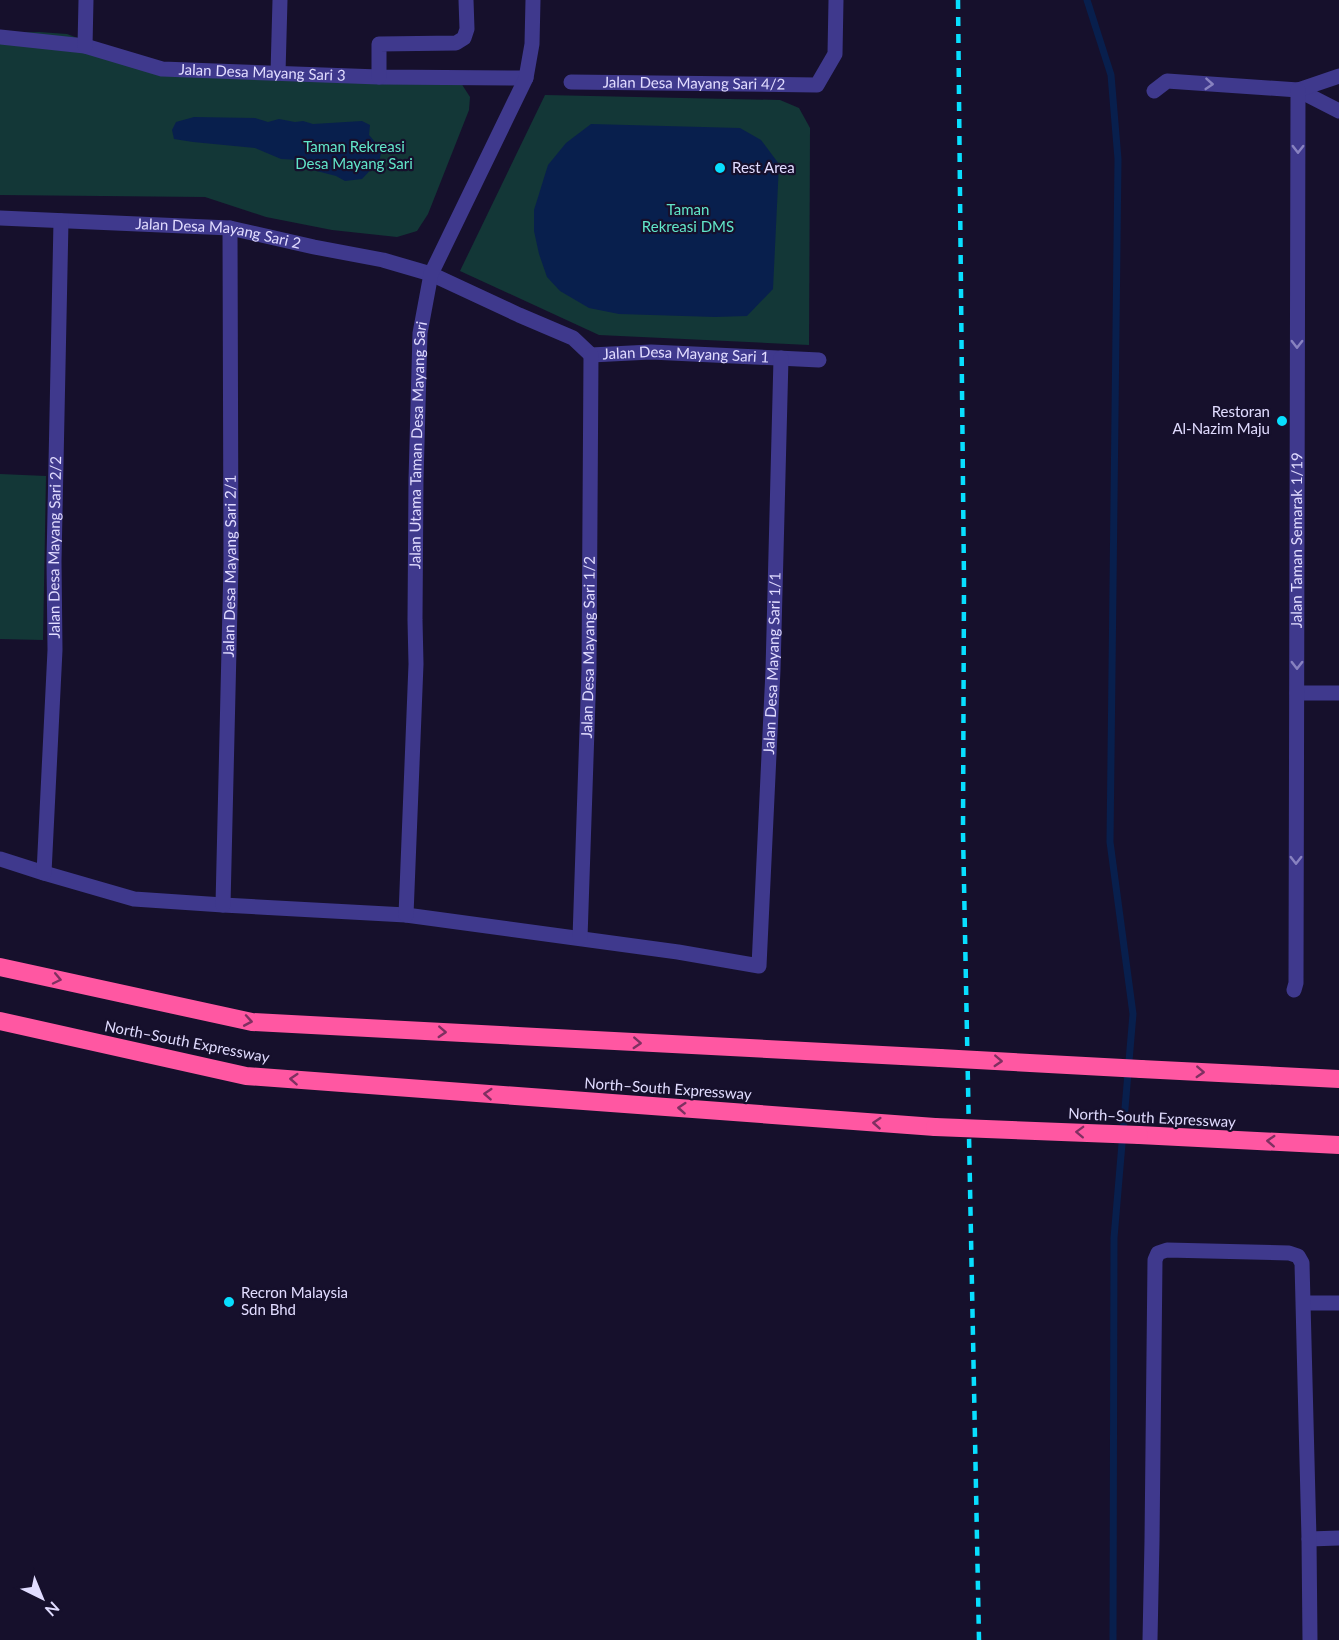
<svg xmlns="http://www.w3.org/2000/svg" width="1339" height="1640" font-family="Lato,sans-serif">
<style>
.green{fill:#133737}
.water{fill:#081f4d}
.lines{fill:none;stroke-linecap:round;stroke-linejoin:round}
.stream{stroke:#081f4d;stroke-width:7}
.minor{stroke:#3f398d;stroke-width:15}
.highway{stroke:#ff57a2;stroke-width:18}
.rail{stroke:#08dfff;stroke-width:4.5;stroke-dasharray:9 8;stroke-linecap:butt}
.highway-bridge{stroke:#ff57a2;stroke-width:18}
.oneway{stroke:#8882c0}
.oneway2{stroke:#7f3061}
.poi-dot{fill:#08dfff;stroke:#16102c;stroke-width:2}
.labels{text-anchor:middle;stroke-width:4.5;stroke-linejoin:round;paint-order:stroke}
.street-label{font-size:15px;fill:#e1dcff;stroke:#16102c}
.park-label{font-size:15px;fill:#61e6c9;stroke:#16102c}
.poi-label{font-size:15px;fill:#e1dcff;stroke:#16102c;text-anchor:start}
</style>
<rect width="100%" height="100%" fill="#16102c"/>
<g class="green">
<path d="M39,32l28,2 24,9 69,31 301,9 9,14 -1,13 -41,104 -11,17 -20,6 -65,-7 -66,-13 -61,-20 -205,-2v-162z"/>
<path d="M545,95l235,5 19,8 11,20 -1,217 -210,-10 -139,-64z"/>
<path d="M0,474l46,2 -3,164 -43,-1z"/>
</g>
<g class="water">
<path d="M194,117l61,1 13,4 11,-3 16,3 8,-1 10,3 49,-3 8,4 -1,10 7,8 5,11 -2,7 -17,18 -17,2 -9,-5 -31,-8 -6,-8 -18,-1 -26,-11 -62,-6 -19,-3 -2,-9 4,-8z"/>
<path d="M591,124l149,4 21,12 18,24 -6,125 -26,27 -32,1 -96,-3 -30,-6 -29,-17 -13,-14 -8,-23 -5,-23v-21l14,-45 18,-22z"/>
</g>
<g class="lines">
<path class="stream" d="M1087,0l24,75 7,84 -8,683 23,172 -19,224 -1,402"/>
<g class="minor">
<path id="s1" d="M0,37l85,9 77,23 217,8 147,1"/>
<path d="M85,46l1,-46"/>
<path d="M278,73l2,-73"/>
<path d="M379,77v-33l77,-1 8,-5 3,-9 -1,-29"/>
<path id="s2" d="M571,82l246,3 18,-31 1,-54"/>
<path d="M1298,90l41,21"/>
<path d="M1154,91l13,-10 131,9 41,-14"/>
<path id="s3" d="M0,218l230,10 84,19 69,13 48,14 88,41 54,23 18,17 60,-3 168,8"/>
<path d="M1297,693h42"/>
<path id="s4" d="M0,859l44,14 90,26 89,6 183,10 272,37 81,14 14,-296 8,-312"/>
<path id="s5" d="M44,873l11,-223 -1,-89 7,-340"/>
<path id="s6" d="M223,905l8,-341 -1,-336"/>
<path id="s7" d="M406,915l10,-251 -1,-44 1,-140 4,-147 11,-59 95,-196 6,-34 1,-44"/>
<path id="s8" d="M580,938l9,-268 2,-315"/>
<path id="s9" d="M1294,990l2,-7 2,-893"/>
<path d="M1304,1303h35"/>
<path d="M1309,1539l30,-1"/>
<path d="M1150,1640l2,-99 3,-281 3,-7 9,-3 122,3 9,3 4,7 7,276 1,101"/>
</g>
<g class="highway">
<path d="M0,967l252,55 688,36"/>
<path d="M0,1021l246,55 689,51"/>
<path d="M1141,1069l198,10"/>
<path d="M1139,1135l200,10"/>
</g>
<path class="rail" d="M958,0l6,582 -1,251 16,807"/>
<g class="highway-bridge">
<path d="M940,1058l201,11"/>
<path d="M935,1127l204,8"/>
</g>
</g>
<defs><path id="oneway-chevron" d="M-2-3.5L2.5 0L-2 3.5" fill="none" stroke-width="1.6" stroke-linecap="round" stroke-linejoin="round" transform="scale(1.5)"/></defs>
<g class="oneway">
<use href="#oneway-chevron" transform="translate(1209 84) rotate(4)"/>
<use href="#oneway-chevron" transform="translate(1298 149) rotate(90)"/>
<use href="#oneway-chevron" transform="translate(1297 344) rotate(90)"/>
<use href="#oneway-chevron" transform="translate(1297 665) rotate(90)"/>
<use href="#oneway-chevron" transform="translate(1296 860) rotate(90)"/>
</g>
<g class="oneway2">
<use href="#oneway-chevron" transform="translate(57 979) rotate(12)"/>
<use href="#oneway-chevron" transform="translate(248 1021) rotate(10)"/>
<use href="#oneway-chevron" transform="translate(442 1032) rotate(3)"/>
<use href="#oneway-chevron" transform="translate(637 1043) rotate(3)"/>
<use href="#oneway-chevron" transform="translate(998 1061) rotate(3)"/>
<use href="#oneway-chevron" transform="translate(1200 1072) rotate(3)"/>
<use href="#oneway-chevron" transform="translate(294 1079) rotate(-176)"/>
<use href="#oneway-chevron" transform="translate(488 1094) rotate(-176)"/>
<use href="#oneway-chevron" transform="translate(682 1108) rotate(-176)"/>
<use href="#oneway-chevron" transform="translate(877 1123) rotate(-176)"/>
<use href="#oneway-chevron" transform="translate(1080 1132) rotate(-178)"/>
<use href="#oneway-chevron" transform="translate(1271 1141) rotate(-177)"/>
</g>
<g class="poi-dot">
<circle cx="720" cy="168" r="6"/>
<circle cx="1282" cy="421" r="6"/>
<circle cx="229" cy="1302" r="6"/>
</g>
<g class="labels">
<g class="street-label">
<text dy="5" stroke="none"><textPath href="#s1" startOffset="266">Jalan Desa Mayang Sari 3</textPath></text>
<text dy="5" stroke="none"><textPath href="#s2" startOffset="123">Jalan Desa Mayang Sari 4/2</textPath></text>
<text dy="5" stroke="none"><textPath href="#s3" startOffset="219">Jalan Desa Mayang Sari 2</textPath></text>
<text dy="5" stroke="none"><textPath href="#s3" startOffset="712">Jalan Desa Mayang Sari 1</textPath></text>
<text dy="5" stroke="none"><textPath href="#s7" startOffset="470">Jalan Utama Taman Desa Mayang Sari</textPath></text>
<text dy="5" stroke="none"><textPath href="#s9" startOffset="450">Jalan Taman Semarak 1/19</textPath></text>
<text dy="5" stroke="none"><textPath href="#s5" startOffset="326">Jalan Desa Mayang Sari 2/2</textPath></text>
<text dy="5" stroke="none"><textPath href="#s6" startOffset="339">Jalan Desa Mayang Sari 2/1</textPath></text>
<text dy="5" stroke="none"><textPath href="#s8" startOffset="291">Jalan Desa Mayang Sari 1/2</textPath></text>
<text dy="5" stroke="none"><textPath href="#s4" startOffset="1072">Jalan Desa Mayang Sari 1/1</textPath></text>
<text transform="translate(187 1042) rotate(11)" y="5">North–South Expressway</text>
<text transform="translate(668 1089) rotate(4)" y="5">North–South Expressway</text>
<text transform="translate(1152 1118) rotate(3)" y="5">North–South Expressway</text>
</g>
<g class="park-label">
<text x="354" y="152">Taman Rekreasi<tspan x="354" dy="17">Desa Mayang Sari</tspan></text>
<text x="688" y="215">Taman<tspan x="688" dy="17">Rekreasi DMS</tspan></text>
</g>
<g class="poi-label">
<text x="732" y="173">Rest Area</text>
<text x="1270" y="417" text-anchor="end">Restoran<tspan x="1270" dy="17">Al-Nazim Maju</tspan></text>
<text x="241" y="1298">Recron Malaysia<tspan x="241" dy="17">Sdn Bhd</tspan></text>
</g>
</g>
<g transform="translate(42 1598) rotate(137)" stroke="#16102c" stroke-width="4.5" paint-order="stroke">
<path d="M0-4.5L10 22L0 15L-10 22Z" fill="#e1dcff"/>
<text y="-9" font-size="16" font-weight="bold" text-anchor="middle" fill="#e1dcff">N</text>
</g>
</svg>
